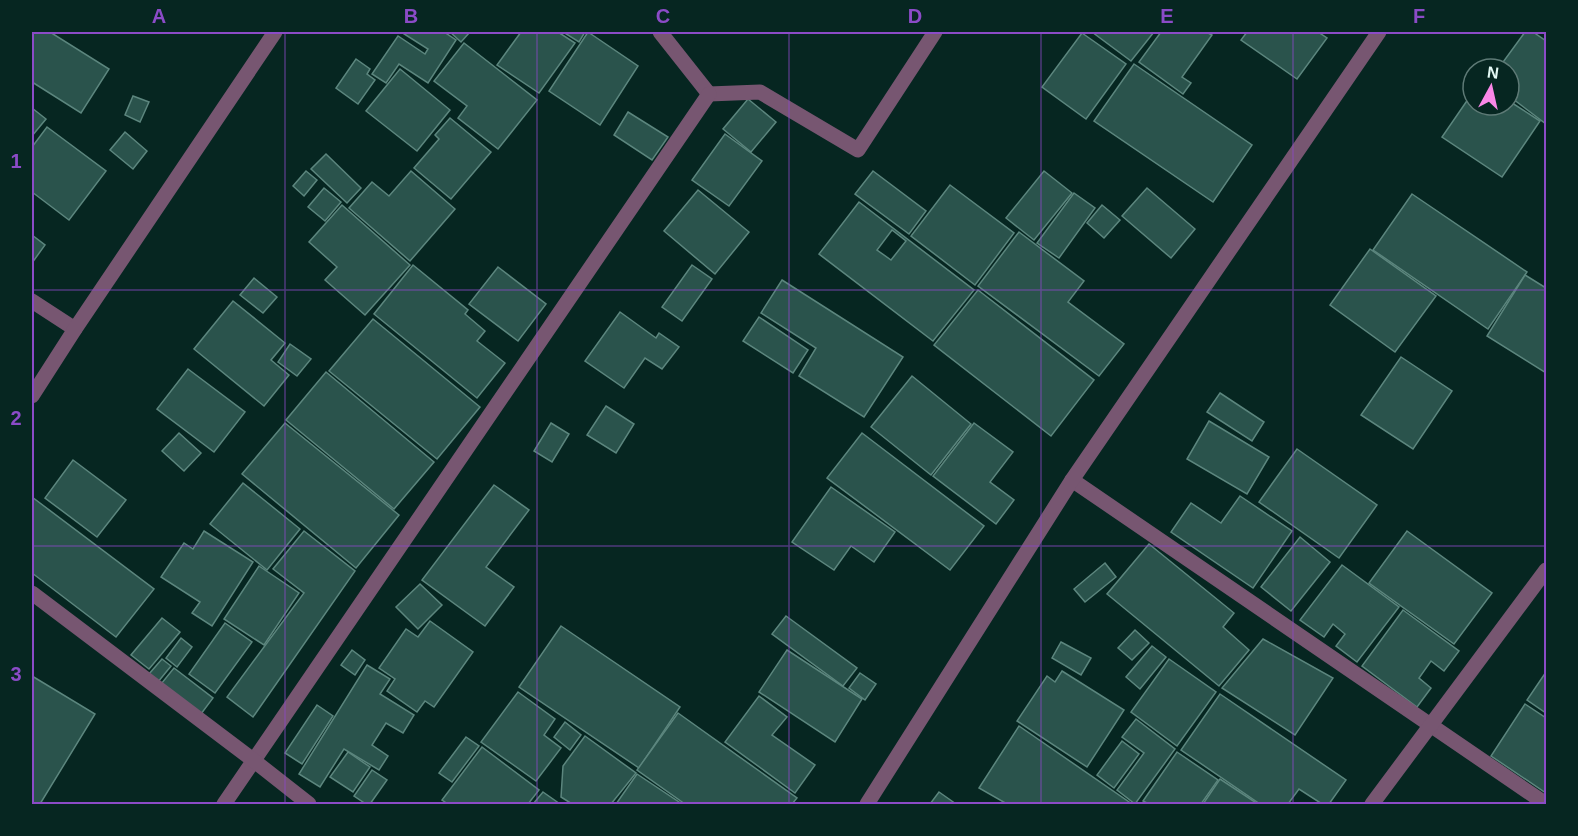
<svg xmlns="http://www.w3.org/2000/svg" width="1578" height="836" font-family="Arial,sans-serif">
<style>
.building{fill:#2a534c;stroke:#5c867e;stroke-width:1.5;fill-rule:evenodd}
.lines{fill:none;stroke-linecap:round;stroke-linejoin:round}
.minor{stroke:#775671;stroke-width:15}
.tertiary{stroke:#775671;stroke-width:15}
.grid{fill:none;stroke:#8b4bc7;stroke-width:1.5;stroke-opacity:0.55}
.neatline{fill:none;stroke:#8b4bc7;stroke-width:2}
.grid-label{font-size:20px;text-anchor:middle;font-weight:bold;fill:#8b4bc7}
</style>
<rect width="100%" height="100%" fill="#062621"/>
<g class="building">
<path d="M32,32h18l59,37 -28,44 -49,-31z"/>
<path d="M401,32h43l12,8 -28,43 -29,-19 -13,19 -14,-9 26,-38 27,18 3,-5z"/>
<path d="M450,32h20l-9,10z"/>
<path d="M521,32h37l17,11 -36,50 -42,-28z"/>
<path d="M563,32h22l-6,10z"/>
<path d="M588,32l50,34 -38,59 -51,-34z"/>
<path d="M1092,32h62l-23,29z"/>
<path d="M1161,32h45l6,3 -30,42 9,6 -8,11 -44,-32z"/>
<path d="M1247,32h71l9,6 -30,41 -56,-39z"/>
<path d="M1525,32h8l13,9v83l-37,-28v-27h-11z"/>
<path d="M1082,33l44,31 -40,55 -44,-32z"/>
<path d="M464,43l73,57 -39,49 -40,-31 9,-12 -33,-25z"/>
<path d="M356,59l14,10 -3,5 8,6 -17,24 -22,-16z"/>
<path d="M1134,64l118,81 -39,57 -119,-81z"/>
<path d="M400,69l50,41 -33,41 -51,-40z"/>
<path d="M1473,92v13h36v-4l31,20 -38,56 -60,-40z"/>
<path d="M133,96l16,6 -9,20 -15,-7z"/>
<path d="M748,99l28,23 -25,30 -28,-23z"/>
<path d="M32,108l14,11 -14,17z"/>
<path d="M628,112l40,25 -16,23 -38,-25z"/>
<path d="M450,118l41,34 -40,47 -37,-31 25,-29 -4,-4z"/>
<path d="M47,127l59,44 -37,49 -37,-28v-45z"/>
<path d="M125,132l22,19 -14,18 -23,-19z"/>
<path d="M725,134l37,27 -33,45 -37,-26z"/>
<path d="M326,154l35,34 -14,15 -36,-34z"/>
<path d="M306,171l11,9 -13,16 -11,-10z"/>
<path d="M411,171l44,38 -45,52 -61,-53 23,-26 17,14z"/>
<path d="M873,171l53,40 -17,23 -54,-40z"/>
<path d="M1044,171l28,22 -38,47 -28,-22z"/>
<path d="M950,185l64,48 -39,52 -64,-49z"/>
<path d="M324,188l17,14 -16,19 -17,-14z"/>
<path d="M1147,188l48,41 -24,29 -49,-42z"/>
<path d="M698,190l51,42 -34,42 -51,-43z"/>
<path d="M1074,193l21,15 -36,50 -22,-15z"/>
<path d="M1412,194l115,78 -39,57 -115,-79z"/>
<path d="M859,202l115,88 -41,51 -114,-87zM892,230l14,11 -15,19 -14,-10z"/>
<path d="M342,205l68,60 -45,50 -40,-35 12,-13 -28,-25z"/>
<path d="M1102,205l18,15 -16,18 -17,-15z"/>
<path d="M1019,232l65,49 -16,21 56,42 -25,32 -121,-90z"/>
<path d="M32,235l13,10 -13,18z"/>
<path d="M1370,249l66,47 -41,56 -65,-47z"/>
<path d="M413,265l55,45 -3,4 20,17 -8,10 28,22 -28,35 -103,-84z"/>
<path d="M692,265l20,14 -30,42 -20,-14z"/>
<path d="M498,267l48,37 -28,37 -49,-37z"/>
<path d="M1525,275l21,13v85l-59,-37z"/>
<path d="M254,278l23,19 -14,16 -23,-18z"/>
<path d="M782,280l121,77 -39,60 -65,-41 17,-28 -55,-35z"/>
<path d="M978,290l116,90 -43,56 -117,-91z"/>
<path d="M233,301l52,42 -14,17 18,15 -25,31 -70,-57z"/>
<path d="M620,312l36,26 3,-5 20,14 -17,22 -17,-11 -21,30 -39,-27z"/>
<path d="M759,317l49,33 -15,23 -50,-32z"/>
<path d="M373,319l107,88 -43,52 -108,-88z"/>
<path d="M290,344l21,15 -14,17 -19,-14z"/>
<path d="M1401,357l51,34 -39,58 -52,-34z"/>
<path d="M188,369l57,43 -31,40 -57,-43z"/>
<path d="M326,372l108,90 -40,47 -108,-89z"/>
<path d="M912,376l59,48 -40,51 -60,-48z"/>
<path d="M1220,393l44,29 -12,19 -45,-29z"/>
<path d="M606,406l28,18 -18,29 -29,-18z"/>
<path d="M1209,421l60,36 -22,37 -60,-35z"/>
<path d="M285,423l114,92 -43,53 -114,-94z"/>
<path d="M551,423l18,11 -17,28 -18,-11z"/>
<path d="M974,423l39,29 -23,30 24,18 -18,24 -63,-48z"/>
<path d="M179,433l22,20 -17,18 -22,-20z"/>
<path d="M862,433l122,93 -34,44 -123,-92z"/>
<path d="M1297,449l80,56 -38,53 -80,-56z"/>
<path d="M73,460l53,40 -29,37 -52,-39z"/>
<path d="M243,483l57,46 -33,41 -57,-46z"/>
<path d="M494,485l35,25 -43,57 28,20 -29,39 -63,-46z"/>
<path d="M831,487l64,45 -21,30 -23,-16 -17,24 -42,-28z"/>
<path d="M1240,496l52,35 -39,57 -82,-56 20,-29 30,20z"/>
<path d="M32,497l122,92 -38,48 -84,-64z"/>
<path d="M204,531l49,31 -41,64 -20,-13 8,-11 -39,-25 23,-34 9,6z"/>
<path d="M304,531l51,40 -102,146 -26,-20 77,-104 -31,-24z"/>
<path d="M1407,531l85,62 -38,51 -85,-61z"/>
<path d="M1300,537l30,25 -39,49 -30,-24z"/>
<path d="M1149,544l85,69 -11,14 26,23 -30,36 -112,-92z"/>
<path d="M1105,563l11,14 -31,25 -11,-13z"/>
<path d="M1342,565l57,42 -42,55 -21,-16 9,-12 -12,-10 -9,13 -24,-17z"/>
<path d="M259,566l40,27 -35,52 -40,-26z"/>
<path d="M420,584l22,21 -24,24 -22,-22z"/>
<path d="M1403,610l56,41 -15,20 -13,-10 -12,17 12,10 -14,19 -55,-41z"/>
<path d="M786,616l71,52 -14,18 -71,-52z"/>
<path d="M162,618l18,14 -31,37 -18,-14z"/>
<path d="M430,621l43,31 -39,55 -9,-6 -8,11 -30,-21 8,-12 -16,-11 27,-39 12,8z"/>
<path d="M225,623l27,19 -37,51 -26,-19z"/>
<path d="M561,626l119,81 -41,61 -120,-81z"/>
<path d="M1135,630l14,13 -17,17 -14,-12z"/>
<path d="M181,638l11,9 -15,20 -11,-9z"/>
<path d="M1263,639l70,39 -38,57 -73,-47z"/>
<path d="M1061,642l30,16 -10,17 -29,-17z"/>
<path d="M1152,646l14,11 -26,32 -14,-12z"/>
<path d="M352,650l13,10 -10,15 -14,-10z"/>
<path d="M787,650l75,49 -27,43 -76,-50z"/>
<path d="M162,659l9,7 -13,16 -9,-8z"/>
<path d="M1169,659l47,33 -39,54 -46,-34z"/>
<path d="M367,665l23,14 -10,15 34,21 -11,18 -17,-10 -14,22 16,11 -9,14 -35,-21 -24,38 -21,-13z"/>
<path d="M174,668l39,30 -12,16 -40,-30z"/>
<path d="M1062,671l62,39 -37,57 -70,-46 30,-45 8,6z"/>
<path d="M1546,672v41l-19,-13z"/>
<path d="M860,673l16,11 -11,16 -16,-12z"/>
<path d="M32,676l63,38 -55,90h-8z"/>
<path d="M518,692l37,27 -11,16 17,13 -25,33 -55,-39z"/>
<path d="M1220,694l126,86 -17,24h-7l-23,-15 -11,15h-28l-79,-54z"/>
<path d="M759,696l28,21 -15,18 43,30 -20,28 -70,-51z"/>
<path d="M1525,704l21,14v75l-55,-37z"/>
<path d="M317,705l16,11 -31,48 -17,-11z"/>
<path d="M678,713l119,85 -5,6h-107l-48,-34z"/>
<path d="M1136,719l39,30 -40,55 -18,-14 27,-37 -22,-16z"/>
<path d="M565,722l16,13 -11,15 -16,-13z"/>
<path d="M1019,726l113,78h-125l-28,-16z"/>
<path d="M585,736l51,37 -25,31h-39l-11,-7 2,-31z"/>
<path d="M466,737l13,9 -27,36 -13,-9z"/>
<path d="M1122,741l17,13 -25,34 -17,-13z"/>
<path d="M482,747l57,43 -11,14h-80l-6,-4z"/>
<path d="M348,752l22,15 -17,25 -23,-15z"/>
<path d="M1177,752l41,28 -17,24h-52l-6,-3z"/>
<path d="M372,770l15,10 -17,24h-4l-12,-8z"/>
<path d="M637,774l45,30h-66z"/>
<path d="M1220,779l38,25h-55z"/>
<path d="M543,792l17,12h-27z"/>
<path d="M939,792l17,12h-26z"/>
</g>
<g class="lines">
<g class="minor">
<path d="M660,32l49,62 51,-2 98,58 77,-118"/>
<path d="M32,301l43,28"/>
<path d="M32,396l43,-67 200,-297"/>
<path d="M1072,480l474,324"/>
<path d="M224,804l485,-710"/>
<path d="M867,804l205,-324 307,-448"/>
<path d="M1372,804l174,-234"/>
</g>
<path class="tertiary" d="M32,593l221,167 56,44"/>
</g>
<path class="grid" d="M285,32v772M537,32v772M789,32v772M1041,32v772M1293,32v772M32,290h1514M32,546h1514"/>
<rect width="1578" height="836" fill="none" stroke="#062621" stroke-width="66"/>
<g transform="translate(1491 87) rotate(8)"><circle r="28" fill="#062621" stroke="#5e7a76" stroke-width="1.5"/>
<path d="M0-4.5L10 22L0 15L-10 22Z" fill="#fa87e7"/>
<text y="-9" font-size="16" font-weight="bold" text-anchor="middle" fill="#e3f9f5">N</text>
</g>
<rect x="33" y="33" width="1512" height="770" class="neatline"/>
<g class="grid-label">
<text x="159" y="23">A</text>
<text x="411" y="23">B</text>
<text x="663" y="23">C</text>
<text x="915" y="23">D</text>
<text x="1167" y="23">E</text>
<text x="1419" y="23">F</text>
<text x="16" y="168">1</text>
<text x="16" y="425">2</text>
<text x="16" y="681">3</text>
</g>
</svg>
